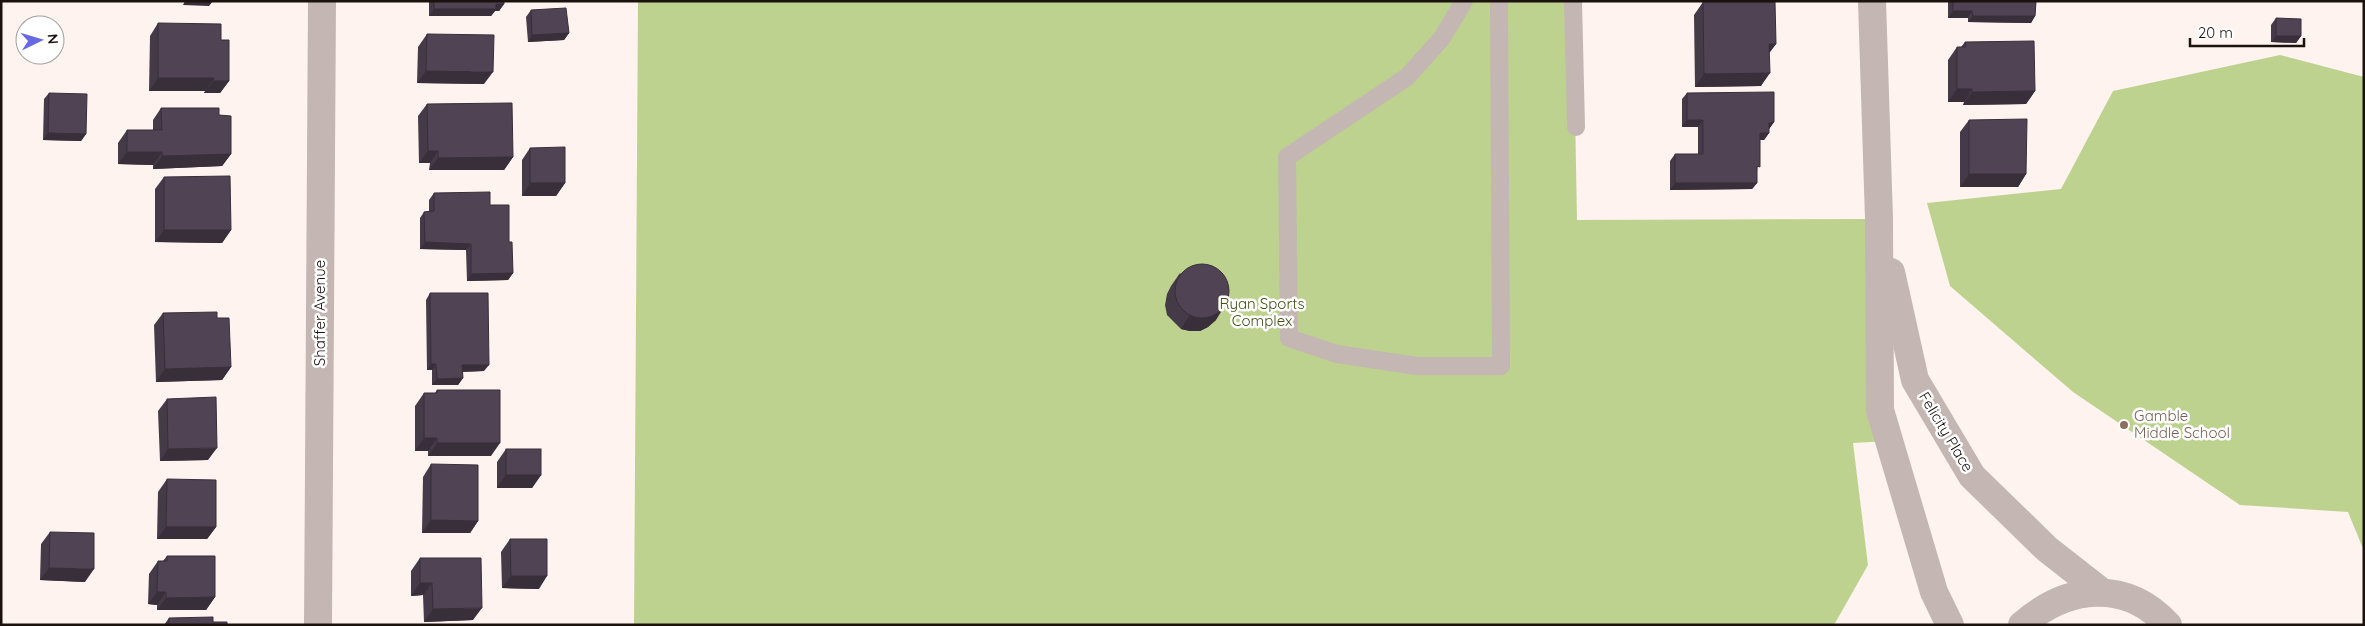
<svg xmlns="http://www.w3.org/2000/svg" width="2365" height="626" font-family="Quicksand,sans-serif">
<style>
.green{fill:#bed28f}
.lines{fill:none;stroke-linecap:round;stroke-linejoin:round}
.lane{stroke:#c3b6b3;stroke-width:18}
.street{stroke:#c3b6b3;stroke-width:28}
.wall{fill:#453a48}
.shaded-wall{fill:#382f3b}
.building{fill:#504354;stroke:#382f3b}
.education-dot{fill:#8d6e63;stroke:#fff;stroke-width:2}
.labels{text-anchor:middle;stroke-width:5;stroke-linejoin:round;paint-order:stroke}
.park-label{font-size:15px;fill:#414f16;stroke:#fff}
.street-label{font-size:15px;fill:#1b120e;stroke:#fff}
.education-label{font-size:15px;fill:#785e54;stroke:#fff;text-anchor:start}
</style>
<rect width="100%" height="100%" fill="#fef3ee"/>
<g class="green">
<path d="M638,1h935l4,219 302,-1 11,222 -37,2 15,122 -34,60h-1200z"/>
<path d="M2280,55l84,22v474l-16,-39 -108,-7 -167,-113 -123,-106 -23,-83 134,-14 52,-98z"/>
</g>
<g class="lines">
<g class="lane">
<path d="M1464,1l-22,37 -35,39 -120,80 2,181 48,16 80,12h84l-2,-365"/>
<path d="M1573,1l3,126"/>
</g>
<g class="street">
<path d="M1872,1l7,218 1,191 54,182 16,33"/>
<path d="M1891,272l24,108 57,96 75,73 55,43"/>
<path d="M318,625l4,-624"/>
<path d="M2022,625c44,-39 103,-47 146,0"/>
</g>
</g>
<g class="wall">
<path d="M429,1h75v3l-5,7h-4l-4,5h-62z"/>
<path d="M1948,1h88l-1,15 -4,7 -63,-1v-4h-20z"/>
<path d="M1703,2l73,42 -7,9 -8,33 -66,1 -1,-72z"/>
<path d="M531,10l38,23 -5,7 -36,2 -2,-25z"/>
<path d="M2276,18l25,18 -5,7 -25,-1v-17z"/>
<path d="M158,23l63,17 8,41 -9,12h-16l1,-2h-56l1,-55z"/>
<path d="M427,34l57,50 -67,-1 1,-36z"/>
<path d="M1965,42l70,49 -9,13 -63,1 1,-3h-16v-42l9,-13h4z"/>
<path d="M49,93l37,41 -5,7 -38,-1 1,-41z"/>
<path d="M1687,93l87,29 -5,7v4l-5,7h-4l-3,31v12l-5,6 -82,1v-29l5,-7h23v-27h-16v-28z"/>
<path d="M427,104l86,53 -9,13h-75l1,-7h-11l-1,-47z"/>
<path d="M161,108l58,7 12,39 -9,12 -69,3v-4l-35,-1v-21l9,-13h26v-10z"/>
<path d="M1969,120l57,54 -8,13h-58v-55z"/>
<path d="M530,148l35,35 -9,13h-34v-36z"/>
<path d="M164,177l67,53 -9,13 -67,-1v-53z"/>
<path d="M434,193l56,12 19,37 4,31 -5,7 -41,1 -1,-31 -46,-1v-31l4,-6 5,-1v-11z"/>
<path d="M1180,273l36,47 -8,7 -8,4h-10l-9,-2 -14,-14 -2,-10 2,-11 4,-8z"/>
<path d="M430,293l54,78 -22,1 1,6 -5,7h-26v-15h-5l-1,-70z"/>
<path d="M163,313l54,5 14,49 -9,13 -66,2 -2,-57z"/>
<path d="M437,390l54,66h-63v-5h-13v-45l9,-13h11z"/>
<path d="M167,399l41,61 -48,1 -2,-50z"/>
<path d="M506,449l35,26 -9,13h-35v-26z"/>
<path d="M431,464l47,57 -8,12h-48l1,-56z"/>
<path d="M167,479l49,48 -9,12h-50l1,-47z"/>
<path d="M50,532l35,50 -45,-2 1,-36z"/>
<path d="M510,539l29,50 -37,-1 -1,-36z"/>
<path d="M167,556l48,41 -9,13h-49v-5l-9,-1 1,-30 9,-13h5z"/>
<path d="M420,558l53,62 -49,2 -1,-27 -12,1v-25z"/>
<path d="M169,618l44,4 14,3h-63z"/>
</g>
<g class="shaded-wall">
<path d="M185,1h28l-4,5 -26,-1z"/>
<path d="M496,4h8l-5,7h-4l-4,5h-62l5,-7z"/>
<path d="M1953,11h19l-4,7h-20z"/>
<path d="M1973,16h62l-4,7 -63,-1z"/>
<path d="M569,33l-5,7 -36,2 4,-7z"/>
<path d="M2276,36h25l-5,7 -25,-1z"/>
<path d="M1769,44h7l-9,12z"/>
<path d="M426,71l67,1 -9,12 -67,-1z"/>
<path d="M1770,73l-9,13 -66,1 9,-13z"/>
<path d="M158,78h56l-9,13h-56z"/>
<path d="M213,81h16l-9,12h-16z"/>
<path d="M1957,89h15l-8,13h-16z"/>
<path d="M2035,91l-9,13 -63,1 9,-13z"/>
<path d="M1687,120h16l-5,7h-16z"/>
<path d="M1774,122l-5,7h-5l5,-6z"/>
<path d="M48,133l38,1 -5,7 -38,-1z"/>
<path d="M1760,133h9l-5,7h-8z"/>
<path d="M428,151h10l-8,12h-11z"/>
<path d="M127,152h35l-9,13 -35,-1z"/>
<path d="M231,154l-9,12 -69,3 9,-13z"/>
<path d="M513,157l-9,13h-75l9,-12z"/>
<path d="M1969,174h57l-8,13h-58z"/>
<path d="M530,183h35l-9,13h-34z"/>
<path d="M1675,183h82l-5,6 -82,1z"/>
<path d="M164,230h67l-9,13 -67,-1z"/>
<path d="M425,242l46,2 -5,6 -46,-1z"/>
<path d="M513,273l-5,7 -41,1 4,-7z"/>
<path d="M1224,307l-8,13 -8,7 -8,4h-10l-9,-2 8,-13z"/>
<path d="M431,364h5l-4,6h-5z"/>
<path d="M462,365h27l-5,6 -27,1z"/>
<path d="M231,367l-9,13 -66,2 9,-13z"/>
<path d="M463,378l-5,7h-26l5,-6z"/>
<path d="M424,438h13l-9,13h-13z"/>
<path d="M437,443h63l-9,13h-63z"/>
<path d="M217,448l-9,12 -48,1 8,-12z"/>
<path d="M506,475h35l-9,13h-35z"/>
<path d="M431,520l47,1 -8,12h-48z"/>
<path d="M166,527h50l-9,12h-50z"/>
<path d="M49,568l45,1 -9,13 -45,-2z"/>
<path d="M511,576h36l-8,13 -37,-1z"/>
<path d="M420,583h12l-9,12 -12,1z"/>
<path d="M157,592h9l-9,13 -9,-1z"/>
<path d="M215,597l-9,13h-49l9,-12z"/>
<path d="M482,608l-9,12 -49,2 9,-13z"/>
</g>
<g class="building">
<path d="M434,1h70v3h-8v5h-62z"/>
<path d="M1953,1h83l-1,15h-62l-1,-5h-19z"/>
<path d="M1703,2h72l1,42h-7l1,29 -66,1z"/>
<path d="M566,8l3,25 -37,2 -1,-25z"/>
<path d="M2276,18l25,1v17h-25z"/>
<path d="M158,23l63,1v16h8v41h-16l1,-3h-56z"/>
<path d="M427,34l67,1 -1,37 -67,-1z"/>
<path d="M2034,41l1,50 -63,1v-3h-15v-42h9l-1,-5z"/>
<path d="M1774,92v30l-5,1v10h-9v34l-3,-1v17h-82v-29h28v-34h-16v-27z"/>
<path d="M49,93l38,1 -1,40 -38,-1z"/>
<path d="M512,103l1,54 -75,1v-7h-10l-1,-47z"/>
<path d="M161,108h58v7l12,1v38l-69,2v-4h-35v-22h35z"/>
<path d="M2027,119l-1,55h-57v-54z"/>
<path d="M565,147v36h-35v-35z"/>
<path d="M230,176l1,54h-67v-53z"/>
<path d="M490,192v13h19v37h3l1,31 -42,1v-30l-46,-2 -1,-30 10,-1v-18z"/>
<circle cx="1202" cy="291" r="27"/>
<path d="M430,293h58l1,72h-27l1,13 -26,1 -1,-15h-5z"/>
<path d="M217,312v6h12l2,49 -66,2 -2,-56z"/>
<path d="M437,390h63v53h-63v-5h-13v-45h13z"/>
<path d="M216,397l1,51 -49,1 -1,-50z"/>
<rect x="506" y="449" width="35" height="26"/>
<path d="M431,464l47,1v56l-47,-1z"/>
<path d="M167,479l49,1v47h-50z"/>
<path d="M50,532l44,1v36l-45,-1z"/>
<path d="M510,539h37v37h-36z"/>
<path d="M167,556h48v41l-49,1v-6h-9l1,-31h9z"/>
<path d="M420,558h61l1,50 -49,1 -1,-26h-12z"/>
<path d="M213,617v5h14v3h-58v-7z"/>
</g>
<circle class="education-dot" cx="2124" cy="425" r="5"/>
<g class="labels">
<g class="park-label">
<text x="1262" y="309">Ryan Sports<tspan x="1262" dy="17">Complex</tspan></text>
</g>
<g class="street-label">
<text transform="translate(320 313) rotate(-90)" y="5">Shaffer Avenue</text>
<text transform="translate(1946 432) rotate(59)" y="5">Felicity Place</text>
</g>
<g class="education-label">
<text x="2134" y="421">Gamble<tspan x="2134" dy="17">Middle School</tspan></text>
</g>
</g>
<rect width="2365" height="626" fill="none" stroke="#1b120e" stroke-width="5"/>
<g transform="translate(40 40) rotate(85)"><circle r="24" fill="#ffffff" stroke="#a4a09f"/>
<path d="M0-4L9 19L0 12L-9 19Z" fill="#6769e2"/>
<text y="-8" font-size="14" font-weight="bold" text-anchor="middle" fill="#1b120e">N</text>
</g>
<path d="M2190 38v8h114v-8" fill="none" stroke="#1b120e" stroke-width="2.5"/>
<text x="2198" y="38" font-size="15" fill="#1b120e" stroke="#ffffff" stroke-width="4" paint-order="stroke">20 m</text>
</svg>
